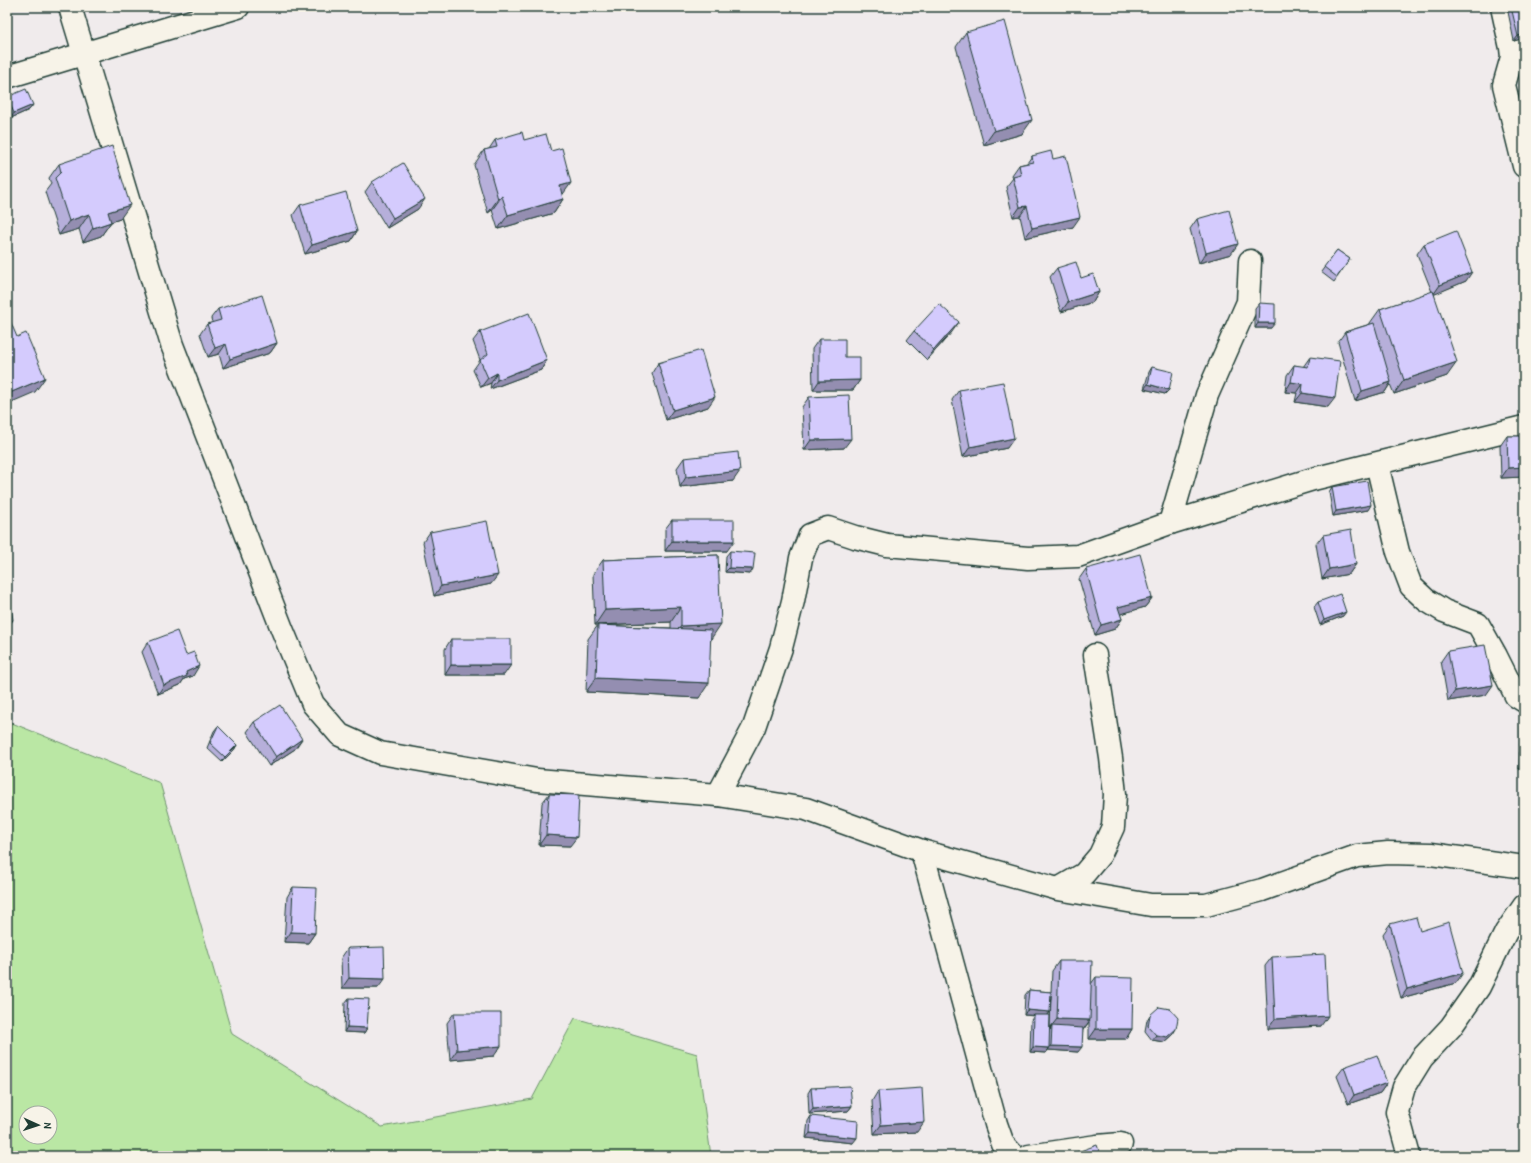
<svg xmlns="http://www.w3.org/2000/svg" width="1531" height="1163" font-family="'Patrick Hand',sans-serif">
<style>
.green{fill:#bae7a4;stroke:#6c926c;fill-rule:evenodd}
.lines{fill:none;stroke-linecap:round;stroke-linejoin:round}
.minor-casing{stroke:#1f3d34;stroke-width:25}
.minor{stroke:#f7f3e8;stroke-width:22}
.wall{fill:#b6afda;stroke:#1f3d34;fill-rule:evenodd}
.shaded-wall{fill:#948eb1;stroke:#1f3d34}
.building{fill:#d4cbfd;stroke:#1f3d34}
</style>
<rect width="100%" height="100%" fill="#f0ebec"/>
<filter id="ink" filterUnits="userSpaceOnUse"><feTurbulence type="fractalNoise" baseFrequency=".025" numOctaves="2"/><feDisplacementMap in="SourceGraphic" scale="8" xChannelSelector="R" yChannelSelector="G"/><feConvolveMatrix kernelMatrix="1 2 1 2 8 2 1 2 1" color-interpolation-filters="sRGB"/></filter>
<g filter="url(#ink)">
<path class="green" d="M7,721l153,62 72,251 150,93 150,-28 43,-81 122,36 14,102h-704zM26,1113h24v24h-24z"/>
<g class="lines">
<g class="minor-casing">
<g id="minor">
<path d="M70,7l102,338 110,284 31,75 27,31 40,18 157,27 181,15 88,14 116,42 136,38 93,16h55l56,-15 95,-34 31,-3 43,1 93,13"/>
<path d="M1502,7l9,41 1,9 -8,28 20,81"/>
<path d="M7,77l231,-70"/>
<path d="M1377,464l21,88 13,34 15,14 18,11 34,13 18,32 20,40 8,5"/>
<path d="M1170,523l37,-128 41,-93 2,-41"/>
<path d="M718,795l36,-68 27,-79 12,-47 8,-43 9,-23 18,-7 27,9 32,8 141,13 50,-2 92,-33 143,-44 211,-52"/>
<path d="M922,851l74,273 7,20 11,12"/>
<path d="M1058,889l26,-15 16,-19 13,-28 2,-33 -4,-36 -16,-103"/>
<path d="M1029,1156l68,-10 24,-2"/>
<path d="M1409,1156l-12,-44 7,-25 18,-29 29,-31 28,-40 27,-55 18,-26"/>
</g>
</g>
<use href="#minor" class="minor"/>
</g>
<g class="wall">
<path d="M1507,7h17v31l-10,3z"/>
<path d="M966,32l56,102 -38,11 -28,-98z"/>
<path d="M7,97l26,8 -4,5 -18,8 -4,-9z"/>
<path d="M495,140l67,55 1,4 -9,14 -56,16 -6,-19 -4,3 -14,-48 10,-15 5,-1z"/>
<path d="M1032,156l21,3 20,68 -48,11 -5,-22 -7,1 -7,-30 7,-9 -1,-3 7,-10 8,-2z"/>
<path d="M59,164l61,55 -9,3 -10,14 -18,6 -4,-13 -20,6 -14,-43 6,-8 -2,-6z"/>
<path d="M372,182l46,27 -31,19 -22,-36z"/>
<path d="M300,205l57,26 -6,10 -46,13 -12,-39z"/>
<path d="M1197,219l34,35 -32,9 -9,-34z"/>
<path d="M1424,244l42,37 -32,13 13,82 -53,18 -4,-10 -5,8 -30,9 -17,-59 7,-10 25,-8v-1l10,-14 52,-17 -15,-38z"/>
<path d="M1337,250l13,9 -16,23 -13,-10z"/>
<path d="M1057,268l24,10 18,14 -6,10 -32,10 -11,-35z"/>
<path d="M1259,303l12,25h-16v-20z"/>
<path d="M218,309l59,34 -7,10 -47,15 -4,-14 -11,3 -8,-23 7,-10 5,-1 -1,-5z"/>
<path d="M914,331l38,1 -25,28 -20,-20z"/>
<path d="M480,332l67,28 -6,10 -51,19 1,-6 -10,4 -8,-17 7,-10 -7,-19z"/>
<path d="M819,339l26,18 15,23 -7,10h-40l-1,-41z"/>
<path d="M1310,357l18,50 -33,-5 2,-9 -12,-1 2,-17 7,-10 9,2z"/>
<path d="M658,363l50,44 -42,13 -14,-47z"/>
<path d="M1152,367l17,23 -4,4 -21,-5 5,-17z"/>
<path d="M959,390l48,58 -44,9 -11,-57z"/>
<path d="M809,397l35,51 -40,2 -2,-43z"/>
<path d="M1507,436h17v41l-23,1 -1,-32z"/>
<path d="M684,458l49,23 -53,6 -3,-19z"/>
<path d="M1332,487l36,23 -35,6 -4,-24z"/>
<path d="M672,520l55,31h-62v-22z"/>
<path d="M430,532l61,52 -57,12 -11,-54z"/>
<path d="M1323,535l33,29 -7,10 -27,5 -6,-35z"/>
<path d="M730,551l20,23 -25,-2 1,-16z"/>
<path d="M718,555l-7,84 -12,59 -113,-6 2,-53 10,-14h-3l-2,-51 10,-14zM671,622v6l-72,-3z"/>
<path d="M1086,569l66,29 -7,9 -25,7 2,5 -7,10 -20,6 -16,-56z"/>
<path d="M1318,602l25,14 -23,9 -6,-18z"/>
<path d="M451,639l53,36h-59v-26z"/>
<path d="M148,642l45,34 -9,3 -4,6 -22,9 -16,-42z"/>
<path d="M1448,651l38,44 -38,6 -7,-40z"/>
<path d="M1524,721v48h-5l2,-44z"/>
<path d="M254,722l41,27 -26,17 -22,-34z"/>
<path d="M218,726l19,19 -3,5 -12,12 -15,-14 7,-17z"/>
<path d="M549,794l21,52 -31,-1 3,-42z"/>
<path d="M293,887l22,46 -7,10 -24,-1 3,-45z"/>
<path d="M1390,924l30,7 36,52 -55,15 -18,-64z"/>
<path d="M348,948l30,40h-36l-1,-30z"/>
<path d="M1272,957l49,69 -53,3 -3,-63z"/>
<path d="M1059,961l32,23 5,-7 36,52 -6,10h-37v-17l-6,8 -5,22 -30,-2 -2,3 -16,-1 1,-32 3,-4 -10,-1 1,-20 4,-5 22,2 1,-21zM1051,995l-1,33h1l-1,2 -2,-15 2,-3z"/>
<path d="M349,998l18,30 -3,5 -20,-1 1,-29z"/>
<path d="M454,1013l40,43 -44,4 -3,-37z"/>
<path d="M1150,1015l23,19 -9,8 -12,-2 -7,-9 2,-11z"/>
<path d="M1344,1067l43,16 -7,10 -32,11 -11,-28z"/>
<path d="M811,1088l41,18 -4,5 -39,3 -1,-21z"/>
<path d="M878,1091l39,41 -43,2 -2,-33z"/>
<path d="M811,1116l42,27 -47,-5 2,-17z"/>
</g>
<g class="shaded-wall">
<path d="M1524,34v4l-10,3 4,-5z"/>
<path d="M33,105l-4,5 -18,8 3,-5z"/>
<path d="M1032,120l-10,14 -38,11 10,-14z"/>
<path d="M571,183l-10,14 -1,-11z"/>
<path d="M502,196l-10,14 -4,3 10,-14z"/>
<path d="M425,199l-7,10 -31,19 6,-10z"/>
<path d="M563,199l-9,14 -56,16 10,-14z"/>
<path d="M130,205l-10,14 -22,7 10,-14z"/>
<path d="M1027,206l-7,10 -7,1 7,-10z"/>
<path d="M89,214l-10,15 -20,6 10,-14z"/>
<path d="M1080,217l-7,10 -48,11 7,-10z"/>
<path d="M111,222l-10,14 -18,6 10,-14z"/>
<path d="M357,231l-6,10 -46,13 7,-9z"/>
<path d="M1238,244l-7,10 -32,9 7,-10z"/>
<path d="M1472,272l-6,9 -33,14 7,-10z"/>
<path d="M1099,292l-6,10 -32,10 7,-10z"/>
<path d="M959,322l-7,10 -25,28 7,-10z"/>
<path d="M1258,323h17l-4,5h-16z"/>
<path d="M277,343l-7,10 -47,15 7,-9z"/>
<path d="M226,344l-7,10 -11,3 7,-9z"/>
<path d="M547,360l-6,10 -51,19 7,-9z"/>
<path d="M1457,362l-10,14 -53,18 10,-14z"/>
<path d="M497,373l-6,10 -10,4 7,-9z"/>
<path d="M45,378l-10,14 -28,12v-10z"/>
<path d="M860,380l-7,10h-40l6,-9z"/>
<path d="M1291,382l12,2 -6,9 -12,-1z"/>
<path d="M1391,382l-6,10 -30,9 7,-10z"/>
<path d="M1148,384l21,6 -4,4 -21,-5z"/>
<path d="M1302,393l33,5 -7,9 -33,-5z"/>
<path d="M715,397l-7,10 -42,13 7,-10z"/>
<path d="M1014,438l-7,10 -44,9 7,-10z"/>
<path d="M851,439l-7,9 -40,2 7,-10z"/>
<path d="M1524,467v10l-23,1 7,-10z"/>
<path d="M740,471l-7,10 -53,6 6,-10z"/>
<path d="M1371,505l-3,5 -35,6 3,-5z"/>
<path d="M672,541h62l-7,10h-62z"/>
<path d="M1356,564l-7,10 -27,5 7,-10z"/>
<path d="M729,568l24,1 -3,5 -25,-2z"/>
<path d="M498,575l-7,9 -57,12 7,-10z"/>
<path d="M1152,598l-7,9 -34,10 7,-10z"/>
<path d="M681,607l-10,15 -76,3 10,-15z"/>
<path d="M1346,612l-3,4 -23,9 4,-5z"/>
<path d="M1122,619l-7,10 -20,6 6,-10z"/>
<path d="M13,620l-6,8v-7z"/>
<path d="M721,624l-10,15 -40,1 10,-14z"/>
<path d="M451,665h60l-7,10h-59z"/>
<path d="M199,666l-6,10 -9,3 -4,6 -22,9 6,-9 22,-13z"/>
<path d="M596,678l113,5 -10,15 -113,-6z"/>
<path d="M1493,685l-7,10 -38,6 7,-10z"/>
<path d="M302,739l-7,10 -26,17 7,-9z"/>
<path d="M237,745l-3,5 -12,12 3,-5z"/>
<path d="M1524,762v7h-5z"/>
<path d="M546,835l31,2 -7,9 -31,-1z"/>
<path d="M291,932l24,1 -7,10 -24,-1z"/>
<path d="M1463,973l-7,10 -55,15 6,-9z"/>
<path d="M349,978l36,1 -7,9h-36z"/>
<path d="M1027,1010l23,2 -3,4 -23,-1z"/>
<path d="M1328,1016l-7,10 -53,3 7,-10z"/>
<path d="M1057,1019l33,1 -7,10 -31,-2v-2l-1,2h-1z"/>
<path d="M347,1027l20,1 -3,5 -20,-1z"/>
<path d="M1096,1029h36l-6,10h-37z"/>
<path d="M1176,1029l-3,5 -9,8 -12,-2 4,-5z"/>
<path d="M501,1046l-7,10 -44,4 7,-10z"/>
<path d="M1051,1046l31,1 -4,5 -30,-2z"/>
<path d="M1033,1047l16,1 -3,5 -16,-1z"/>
<path d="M1387,1083l-7,10 -32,11 6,-9z"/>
<path d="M852,1106l-4,5 -39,3 4,-5z"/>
<path d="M924,1122l-7,10 -43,2 7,-9z"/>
<path d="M810,1133l47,5 -4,5 -47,-5z"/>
</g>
<g class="building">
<path d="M1511,7h13v27l-6,2z"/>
<path d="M1005,21l27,99 -38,11 -28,-99z"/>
<path d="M26,89l7,16 -19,8 -7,-16z"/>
<path d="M522,132l2,8 22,-6 5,17 11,-3 9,35 -11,3 3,13 -55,16 -6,-19 -4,3 -14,-49 13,-3 -2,-7z"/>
<path d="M112,146l18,59 -22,7 3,10 -18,6 -4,-14 -20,7 -14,-43 6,-6 -2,-8z"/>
<path d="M1051,151l2,8 13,-3 14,61 -48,11 -5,-22 -7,1 -7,-30 8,-2 -2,-10 14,-3 -1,-6z"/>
<path d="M403,163l22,36 -32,19 -21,-36z"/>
<path d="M346,192l11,39 -45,14 -12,-40z"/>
<path d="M1229,210l9,34 -32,9 -9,-34z"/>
<path d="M1456,231l16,41 -32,13 -16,-41z"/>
<path d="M1337,250l13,9 -13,18 -13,-10z"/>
<path d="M1076,262l5,16 12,-4 6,18 -31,10 -11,-34z"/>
<path d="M1433,291l24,71 -53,18 -24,-71z"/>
<path d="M262,295l15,48 -47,16 -4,-15 -11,4 -8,-24 14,-4 -3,-11z"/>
<path d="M1259,303l16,1v19h-17z"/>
<path d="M939,304l20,18 -25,28 -20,-19z"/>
<path d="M529,313l18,47 -50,20v-7l-9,5 -8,-18 8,-6 -8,-22z"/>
<path d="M8,316l9,21 9,-4 19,45 -38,16v-77z"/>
<path d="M1374,323l17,59 -29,9 -17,-59z"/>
<path d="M819,339h26v18h15v23l-41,1z"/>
<path d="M701,350l14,47 -42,13 -15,-47z"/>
<path d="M1310,357l30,4 -5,37 -33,-5 1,-9 -12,-2 3,-17 14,2z"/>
<path d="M1152,367l21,5 -4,18 -21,-6z"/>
<path d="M1003,382l11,56 -44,9 -11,-57z"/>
<path d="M849,395l2,44 -40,1 -2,-43z"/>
<path d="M1507,436h17v31l-16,1z"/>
<path d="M738,452l2,19 -54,6 -2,-19z"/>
<path d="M1367,481l4,24 -35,6 -4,-24z"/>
<rect x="672" y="520" width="62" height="21"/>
<path d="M487,521l11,54 -57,11 -11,-54z"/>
<path d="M1351,530l5,34 -27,5 -6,-34z"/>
<path d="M730,551l25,2 -2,16 -24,-1z"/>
<path d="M1140,554l12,44 -34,9 4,12 -21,6 -15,-56z"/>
<path d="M718,555l3,69 -40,2v-19l-76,3 -2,-50z"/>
<path d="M7,581l6,39 -6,1z"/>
<path d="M1340,594l6,18 -22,8 -6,-18z"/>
<path d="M598,625l113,5 -2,53 -113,-5z"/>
<path d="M177,631l9,24 8,-3 5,14 -13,6 1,4 -23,9 -16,-43z"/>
<rect x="451" y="639" width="60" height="26"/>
<path d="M1485,645l8,40 -38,6 -7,-40z"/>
<path d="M280,705l22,34 -26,18 -22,-35z"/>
<path d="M218,726l19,19 -12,12 -15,-14z"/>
<path d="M549,794l30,1 -2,42 -31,-2z"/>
<path d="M293,887l24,1 -2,45 -24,-1z"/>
<path d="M1416,917l4,14 29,-9 14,51 -56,16 -17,-65z"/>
<path d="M384,947l1,32 -36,-1 -1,-30z"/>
<path d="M1325,954l3,62 -53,3 -3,-62z"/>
<path d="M1059,961h33l-2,59 -33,-1z"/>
<path d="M1096,977l37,1 -1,51h-36z"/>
<path d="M1029,990l22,2 -1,20 -23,-2z"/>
<path d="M349,998l20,1 -2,29 -20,-1z"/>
<path d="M1159,1007l11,2 8,9 -2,11 -9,8 -11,-2 -8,-9 2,-11z"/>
<path d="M454,1013h47v33l-44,4z"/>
<path d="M1034,1015h16l-1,33 -16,-1z"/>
<path d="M1052,1026l31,2 -1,19 -31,-1z"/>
<path d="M1377,1055l10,28 -33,12 -10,-28z"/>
<path d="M850,1086l2,20 -39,3 -2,-21z"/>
<path d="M922,1088l2,34 -43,3 -3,-34z"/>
<path d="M811,1116l47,5 -1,17 -47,-5z"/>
<path d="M1097,1145l4,11h-35z"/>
</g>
</g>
<rect width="1531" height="1163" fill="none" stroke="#f7f3e8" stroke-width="24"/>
<rect x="12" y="12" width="1507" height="1139" fill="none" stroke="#1f3d34" stroke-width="1.5" filter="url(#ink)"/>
<g transform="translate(38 1125) rotate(93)"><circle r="19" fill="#f7f3e8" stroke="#a1aaa0"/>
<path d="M0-3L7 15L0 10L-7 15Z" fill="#1f3d34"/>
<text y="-6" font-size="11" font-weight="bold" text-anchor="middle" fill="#1f3d34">N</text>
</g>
</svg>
